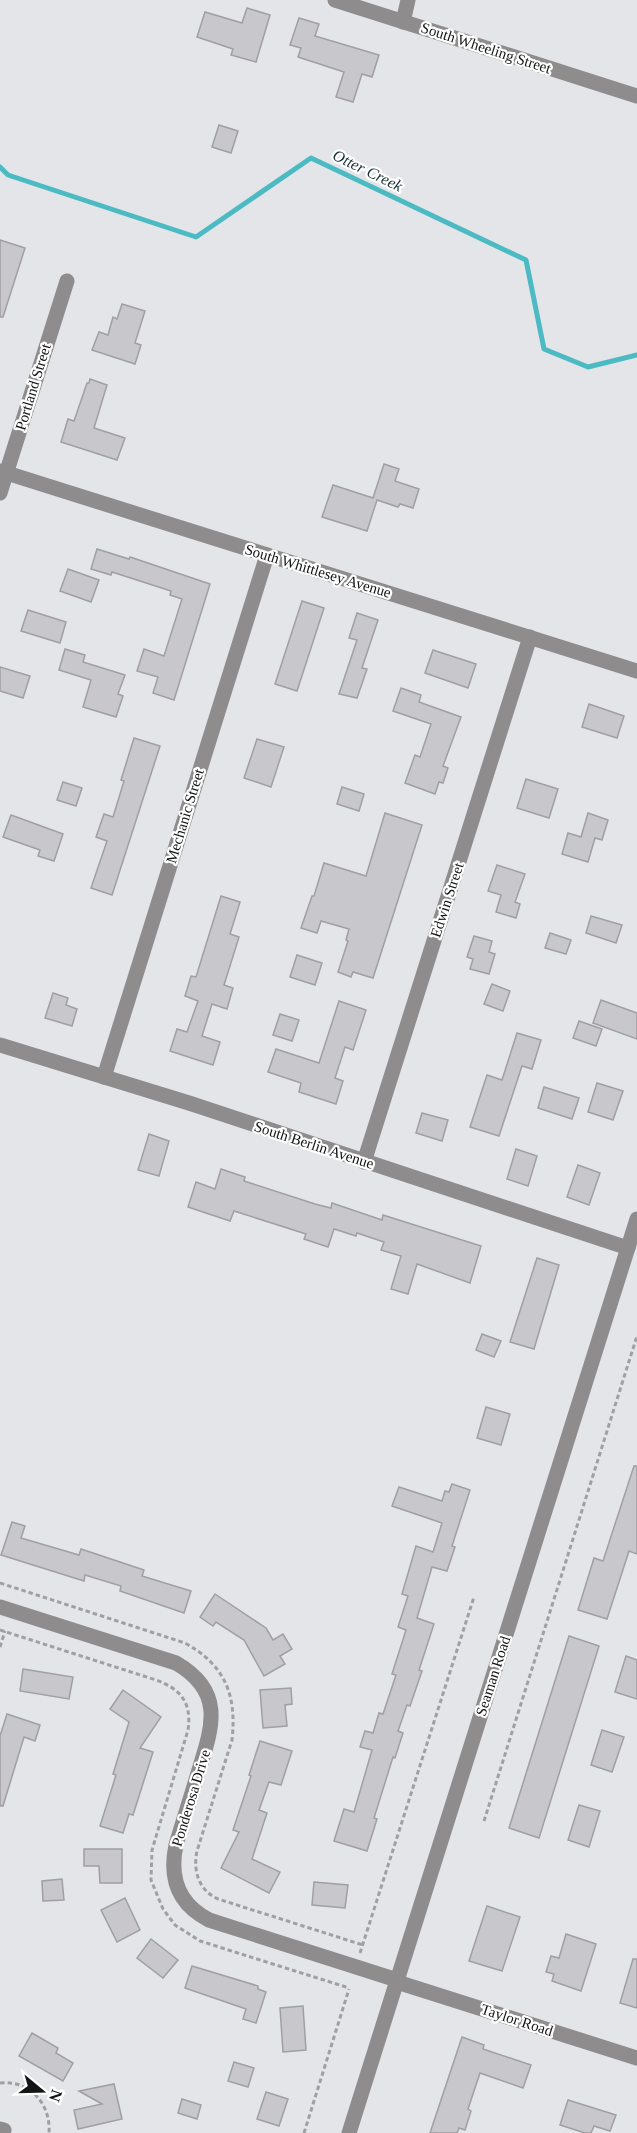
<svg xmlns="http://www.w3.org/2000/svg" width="637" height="2133" font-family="Georgia,serif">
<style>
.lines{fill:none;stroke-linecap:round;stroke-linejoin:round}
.stream{stroke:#4cbac2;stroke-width:5}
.building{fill:#c8c7cb;stroke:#a09fa3;stroke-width:1.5}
.path{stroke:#9fa0a3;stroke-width:3;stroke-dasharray:4.5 3;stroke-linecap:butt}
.minor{stroke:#8e8c8c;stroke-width:15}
.tertiary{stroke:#8e8c8c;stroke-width:15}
.labels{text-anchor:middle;stroke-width:4.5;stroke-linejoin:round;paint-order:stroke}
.street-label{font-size:15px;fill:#131415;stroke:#fff}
.water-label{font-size:16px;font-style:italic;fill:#173032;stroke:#fff}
</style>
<rect width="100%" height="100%" fill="#e3e5e9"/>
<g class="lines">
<path class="stream" d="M0,167l8,8 188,62 115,-79 215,102 18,89 44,18 49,-12"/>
</g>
<g class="building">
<path d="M247,8l23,7 -14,47 -25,-7 2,-6 -36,-12 8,-25 37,11z"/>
<path d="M299,18l20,6 -4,12 64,19 -7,22 -10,-3 -9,28 -17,-5 8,-25 -46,-15 3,-9 -11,-3z"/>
<path d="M219,125l19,6 -7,22 -19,-6z"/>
<path d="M0,240l25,8 -22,69h-3z"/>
<path d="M122,304l23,7 -10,32 6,2 -6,19 -43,-14 7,-18 9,3 5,-18 4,2z"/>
<path d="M90,379l17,6 -13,43 31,10 -8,22 -56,-18 7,-23 6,2 13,-38h2z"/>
<path d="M384,464l15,5 -4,12 24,8 -6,19 -13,-4 -2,3 -21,-7 -10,31 -45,-14 11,-32 40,13z"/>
<path d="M97,549l32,10 1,-2 80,27 -36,116 -21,-7 5,-16 -21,-6 7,-22 20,7 18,-57 -12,-4 1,-4 -59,-19 -1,3 -20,-6z"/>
<path d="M68,569l31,11 -8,22 -31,-11z"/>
<path d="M302,601l22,7 -27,83 -22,-7z"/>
<path d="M28,610l38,12 -6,21 -39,-12z"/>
<path d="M357,613l21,7 -16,48 5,1 -10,29 -18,-4 18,-54 -8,-2z"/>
<path d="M65,649l20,6 -2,7 42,13 -7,19 5,2 -7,21 -33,-10 8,-27 -32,-10z"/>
<path d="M433,650l43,14 -8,24 -43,-15z"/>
<path d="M0,667l30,9 -7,22 -23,-7z"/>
<path d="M401,688l20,7 -2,7 42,15 -18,49 5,2 -5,15 -4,-1 -4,12 -30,-11 10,-28 5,2 11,-33 -38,-13z"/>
<path d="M589,704l35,12 -7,22 -35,-11z"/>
<path d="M134,738l26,8 -48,149 -21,-7 16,-47 -11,-4 8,-23 9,3 11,-36 -3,-1z"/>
<path d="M257,739l27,8 -13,40 -27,-9z"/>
<path d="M526,779l32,10 -9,29 -32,-10z"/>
<path d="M63,782l19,6 -6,18 -19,-6z"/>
<path d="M342,787l22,7 -5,17 -22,-7z"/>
<path d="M385,813l37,12 -49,153 -20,-6 -2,5 -13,-5 10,-31 -2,-1 3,-11 -28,-8 -4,12 -16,-5 11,-32h2l10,-33 42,13z"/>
<path d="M588,813l20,7 -6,20 -7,-2 -7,24 -26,-8 6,-21 13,4z"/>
<path d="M11,815l52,19 -9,27 -16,-5 2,-6 -37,-13z"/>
<path d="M497,865l28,9 -10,28 5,2 -4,14 -20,-6 5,-17 -13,-4z"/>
<path d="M221,896l19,6 -10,32 9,3 -15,48 9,3 -6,21 -15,-5 -10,32 18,6 -7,23 -43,-14 7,-22 10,3 11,-31 -13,-5 6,-20 5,1z"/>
<path d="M591,916l31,9 -6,18 -30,-10z"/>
<path d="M550,933l21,7 -5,14 -21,-6z"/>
<path d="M474,936l18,5 -3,11 6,2 -6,20 -19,-5 3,-10 -6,-2z"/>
<path d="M297,955l25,8 -7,22 -25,-8z"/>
<path d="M492,984l18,7 -7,20 -19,-7z"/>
<path d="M53,993l15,5 -2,7 11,4 -5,17 -27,-8z"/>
<path d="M601,1000l36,13v26l-44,-16z"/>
<path d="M339,1001l27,9 -13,40 -8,-3 -10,31 8,3 -7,23 -37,-12 2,-9 -33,-11 8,-23 43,14z"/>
<path d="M280,1014l19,6 -7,21 -19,-6z"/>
<path d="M579,1021l23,8 -6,17 -23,-8z"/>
<path d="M517,1033l24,7 -9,29 -10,-3 -23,70 -29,-9 17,-52 15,5z"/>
<path d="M597,1083l26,8 -10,29 -25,-8z"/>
<path d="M544,1087l35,11 -7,21 -34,-11z"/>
<path d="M422,1113l26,7 -6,21 -26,-8z"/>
<path d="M149,1134l20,7 -10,35 -21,-6z"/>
<path d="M516,1149l21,7 -9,30 -21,-7z"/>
<path d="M578,1165l22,8 -11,32 -22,-8z"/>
<path d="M221,1169l24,8 -1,4 71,23 16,4 1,-5 50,17 1,-5 98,31 -11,37 -53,-19 -9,30 -17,-5 10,-33 -20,-6 3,-8 -27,-9 -1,3 -22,-7 -6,18 -24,-8 2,-5 -72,-23 -4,10 -42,-14 8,-25 19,7z"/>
<path d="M537,1258l22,7 -25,84 -24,-7z"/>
<path d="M482,1334l19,7 -7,16 -18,-7z"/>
<path d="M486,1407l24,7 -9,31 -24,-7z"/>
<path d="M634,1466h3v88l-8,-3 -22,68 -29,-9 16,-52 9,3z"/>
<path d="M452,1484l18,6 -18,56 3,1 -8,24 -15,-4 -15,51 17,6 -15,46 3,1 -12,35 -3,-1 -9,26 5,2 -8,25 -2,-1 -19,61 3,1 -10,32 -33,-10 10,-32 10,3 18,-62 -12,-3 5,-16 8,2 6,-20 4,1 13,-39 -4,-1 14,-44 -8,-3 10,-31 -6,-2 14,-48 17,6 9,-29 -50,-17 7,-19 43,14 3,-10 4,1z"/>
<path d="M12,1522l13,4 -4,12 58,17 2,-6 63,21 -2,6 49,15 -7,22 -64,-22 1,-5 -36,-11 -1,6 -83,-26z"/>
<path d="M215,1594l51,34 7,12 10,-6 9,15 -12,7 5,8 -21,12 -20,-36 -28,-18 -3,4 -13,-9z"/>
<path d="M569,1636l30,10 -60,192 -30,-10z"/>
<path d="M626,1656l11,4v39l-22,-7z"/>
<path d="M23,1669l50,8 -4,22 -49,-8z"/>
<path d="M291,1688l1,16 -7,1 2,21 -24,2 -3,-38z"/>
<path d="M123,1690l38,27 -21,31 13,4 -20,63 -4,-1 -6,19 -23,-7 16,-51 -3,-1 16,-52 -19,-13z"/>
<path d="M7,1714l33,11 -5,16 -11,-4 -21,69h-3v-70z"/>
<path d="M602,1730l22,7 -12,35 -21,-7z"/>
<path d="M260,1741l32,10 -11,34 -12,-3 -10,28 8,3 -15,46 28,13 -11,21 -48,-25 18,-36 -6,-2 18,-54 -2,-1z"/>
<path d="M579,1805l21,6 -11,36 -21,-7z"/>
<path d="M84,1849h38v34h-22l-1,-17h-15z"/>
<path d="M62,1879l2,21 -21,1 -1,-20z"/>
<path d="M314,1882l34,3 -3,23 -33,-3z"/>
<path d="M125,1898l15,32 -23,12 -16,-32z"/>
<path d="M487,1906l33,11 -18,54 -33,-10z"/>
<path d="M566,1934l30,10 -15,47 -29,-10 2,-7 -8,-2 5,-16 8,2z"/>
<path d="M151,1939l27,21 -15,18 -26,-20z"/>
<path d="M633,1959h4v49l-17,-5z"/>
<path d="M192,1966l66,20v3l8,3 -10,31 -13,-4 3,-10 -61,-21z"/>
<path d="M303,2006l3,44 -23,2 -3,-44z"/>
<path d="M32,2033l26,15 -2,5 17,10 -10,18 -44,-25z"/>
<path d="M462,2037l22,8 -1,4 48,16 -8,23 -43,-15 -12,36 3,2 -6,19 -6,-2 -2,5h-27z"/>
<path d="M234,2062l20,6 -6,19 -20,-6z"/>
<path d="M114,2084l8,35 -44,10 -4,-19 28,-6 -23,-13z"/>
<path d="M266,2092l22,7 -9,27 -22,-7z"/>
<path d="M182,2099l19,6 -4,14 -19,-6z"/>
<path d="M568,2100l48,15 -6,16 -16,-5 -3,7h-6l-25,-8z"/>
</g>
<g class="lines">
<g class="path">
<path d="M0,1583l185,60c40,22 52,52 47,97l-35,111c-4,19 1,39 21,48l145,46"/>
<path d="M0,1630l156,50c25,9 36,23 32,50l-36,120 -1,30 12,29 12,16 25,16 149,47"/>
<path d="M0,1647l5,-16"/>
<path d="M484,1821l153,-485"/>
<path d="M360,1953l114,-356"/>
<path d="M0,2083c30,-3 51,21 49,50"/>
<path d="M304,2133l45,-144"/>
</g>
<g class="minor">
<path d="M403,22l5,-22"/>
<path d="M0,471l637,200"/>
<path d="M0,493l67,-212"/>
<path d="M0,1045l189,58 439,145"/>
<path d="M104,1077l163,-522"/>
<path d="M364,1162l166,-525"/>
<path d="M0,1607l176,56c50,29 36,65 22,110 -7,24 -15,48 -22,72 -7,33 2,59 33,75l188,60"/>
<path d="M397,1982l240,76"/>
<path d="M0,2129l4,1"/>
</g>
<g class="tertiary">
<path d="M335,0l302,96"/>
<path d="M349,2133l288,-914"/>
</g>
</g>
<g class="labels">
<g class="street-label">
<text transform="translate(486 48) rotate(18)" y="5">South Wheeling Street</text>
<text transform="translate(33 387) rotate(-73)" y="5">Portland Street</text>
<text transform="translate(318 571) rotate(17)" y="5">South Whittlesey Avenue</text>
<text transform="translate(185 816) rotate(-73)" y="5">Mechanic Street</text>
<text transform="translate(447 900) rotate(-72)" y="5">Edwin Street</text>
<text transform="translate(314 1145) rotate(18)" y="5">South Berlin Avenue</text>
<text transform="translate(493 1676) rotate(-72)" y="5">Seaman Road</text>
<text transform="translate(191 1798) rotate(-73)" y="5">Ponderosa Drive</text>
<text transform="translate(517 2020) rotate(18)" y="5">Taylor Road</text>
</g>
<g class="water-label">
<text transform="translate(368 170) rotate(26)" y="6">Otter Creek</text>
</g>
</g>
<g transform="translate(42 2091) rotate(109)" stroke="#ffffff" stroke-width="4.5" paint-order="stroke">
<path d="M0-4.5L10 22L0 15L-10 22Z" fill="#131415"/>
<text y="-9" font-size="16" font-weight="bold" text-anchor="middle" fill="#131415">N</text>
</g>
</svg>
